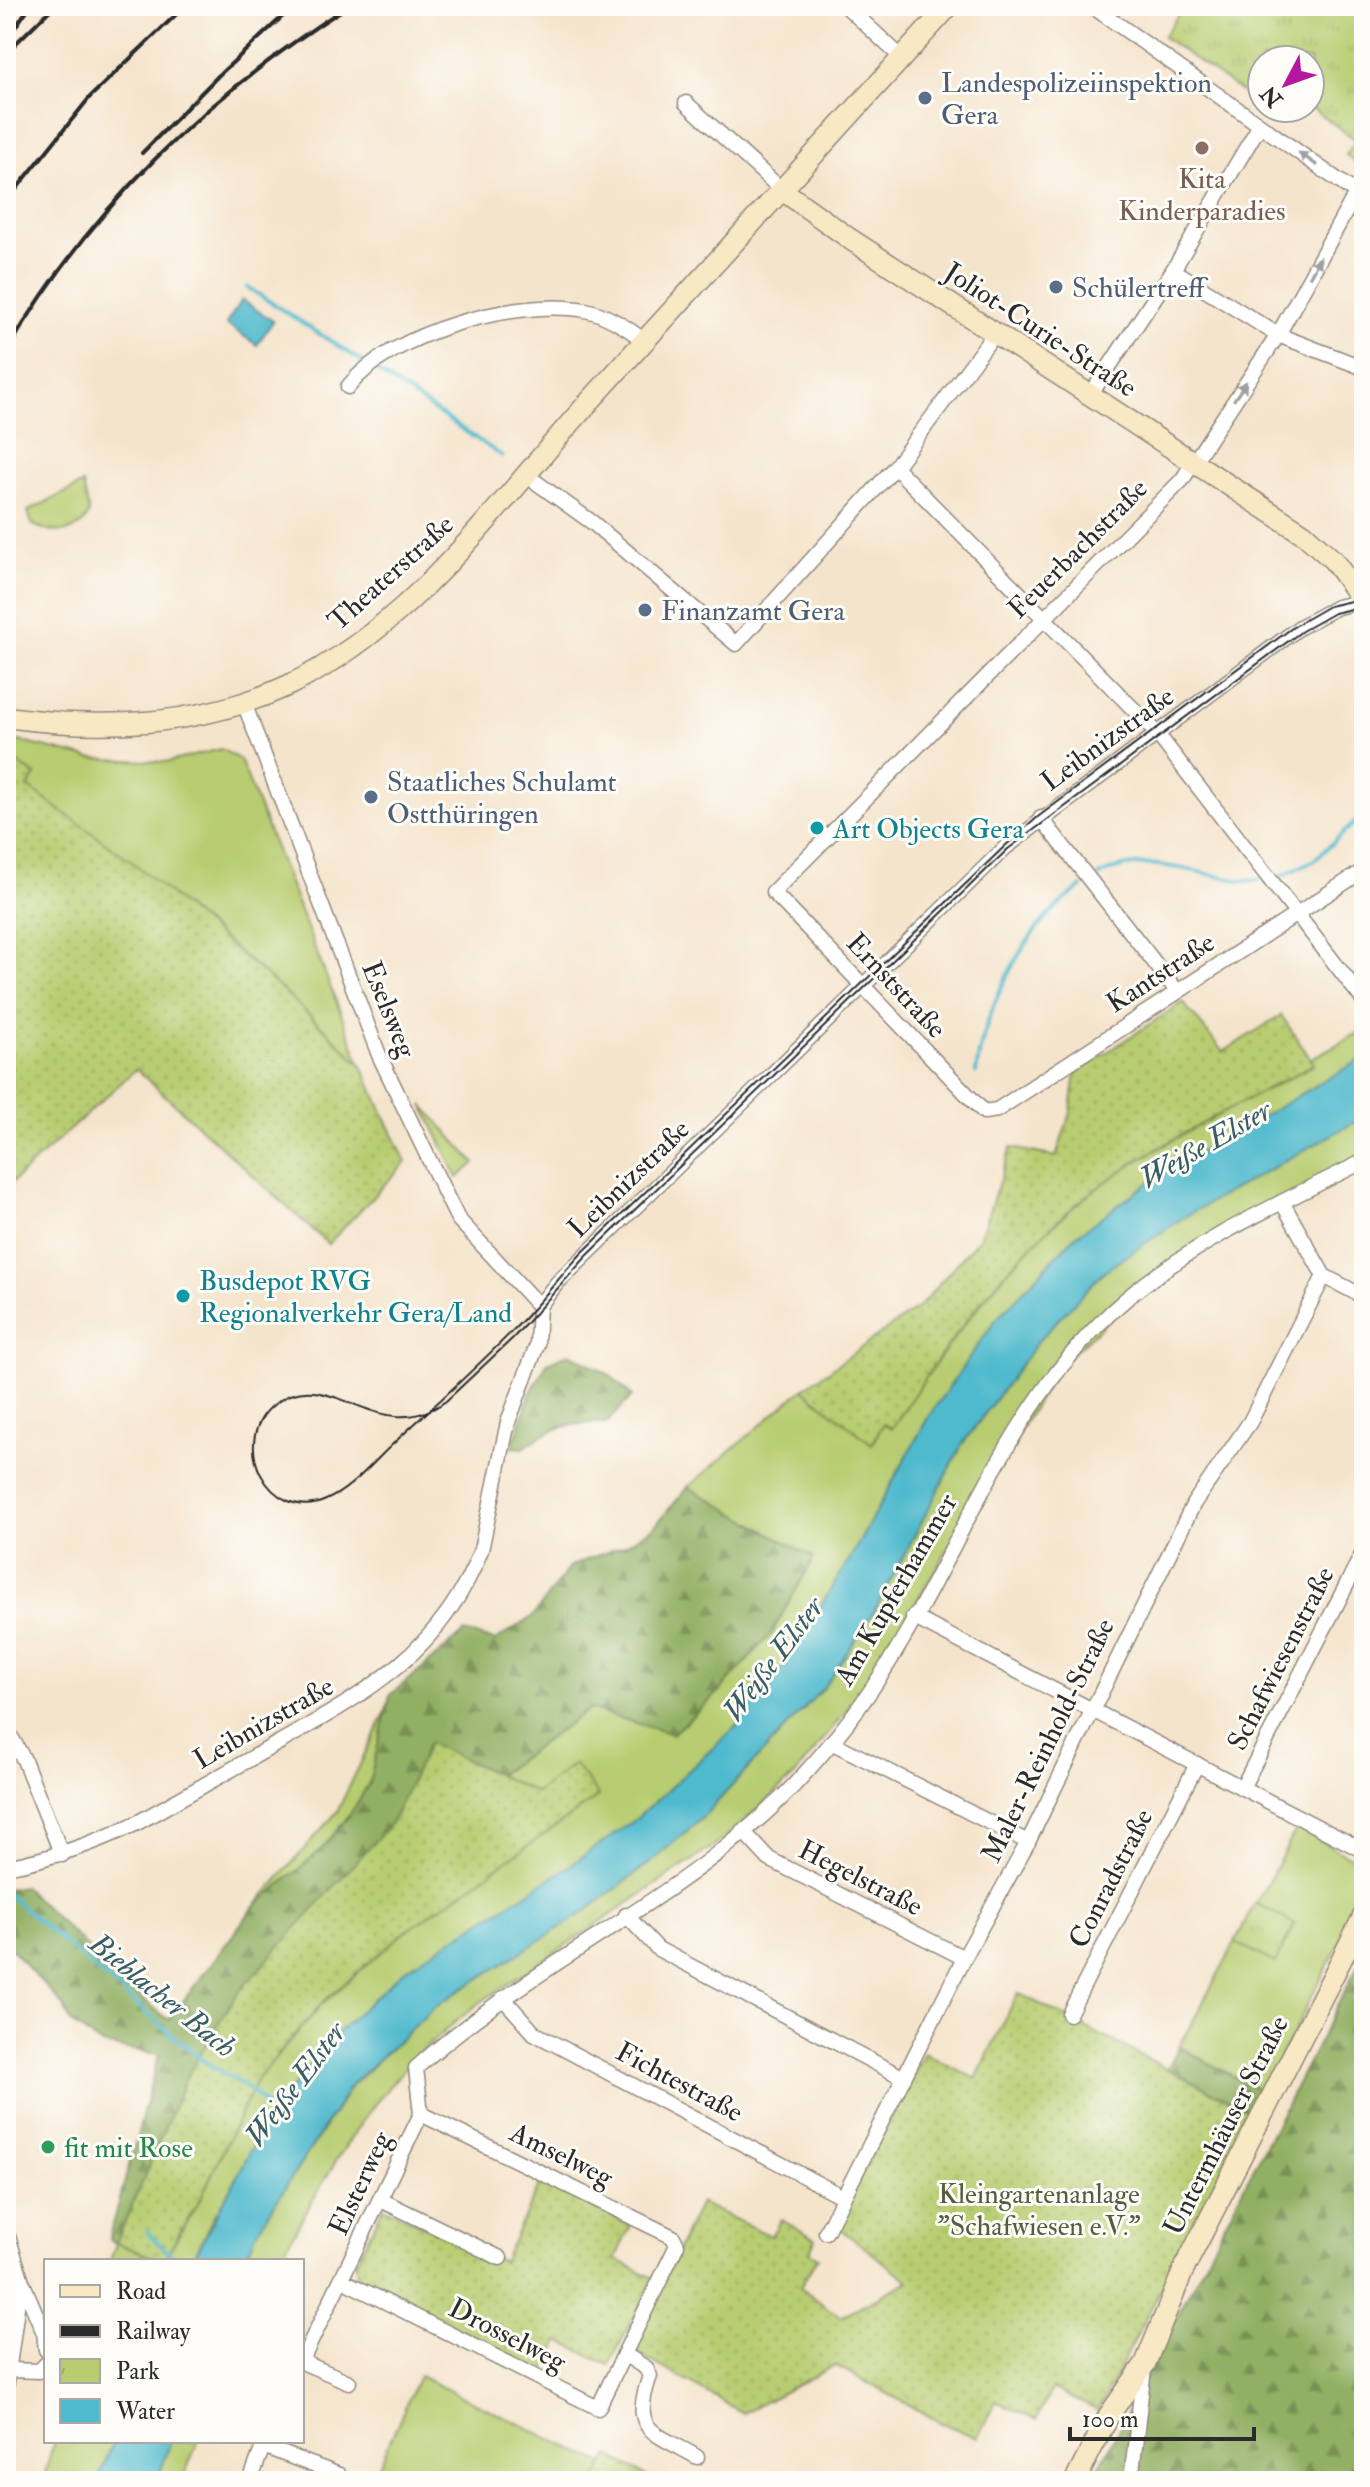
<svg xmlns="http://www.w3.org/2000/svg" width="1370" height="2487" font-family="'IM FELL Double Pica',serif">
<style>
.grass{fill:#b8cd71;stroke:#727c4e;stroke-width:2}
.forest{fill:url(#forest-firs);stroke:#5e6e47;stroke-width:2}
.park{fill:url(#park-tufts);stroke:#727c4e;stroke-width:2}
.garden{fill:url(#garden-dots);stroke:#727c4e;stroke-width:2}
.water{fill:#50bacd;stroke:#3e727c;stroke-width:2}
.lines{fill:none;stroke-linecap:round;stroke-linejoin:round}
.stream{stroke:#50bacd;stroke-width:4}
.minor-casing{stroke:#90887c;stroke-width:17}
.secondary-casing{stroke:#90887c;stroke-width:23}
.minor{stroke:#fff;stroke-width:14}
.secondary{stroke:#f8e8c3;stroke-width:20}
.tram{stroke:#2b2b2b;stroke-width:2}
.rail{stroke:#2b2b2b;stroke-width:4}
.oneway{fill:#a0a0a0}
.service-dot{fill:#5c6f8a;stroke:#fdfcf7;stroke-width:3}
.education-dot{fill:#8d6e63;stroke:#fdfcf7;stroke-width:3}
.culture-dot{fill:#0f9aa8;stroke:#fdfcf7;stroke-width:3}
.leisure-dot{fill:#2e9e5b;stroke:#fdfcf7;stroke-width:3}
.labels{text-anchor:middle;stroke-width:6;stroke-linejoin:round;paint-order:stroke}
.service-label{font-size:28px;fill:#4e5e75;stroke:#fdfcf7;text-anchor:start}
.education-label{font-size:28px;fill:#785e54;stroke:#fdfcf7}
.street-label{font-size:28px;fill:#2b2b2b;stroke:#fdfcf7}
.culture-label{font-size:28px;fill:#0d838f;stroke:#fdfcf7;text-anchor:start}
.leisure-label{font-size:28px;fill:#27864d;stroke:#fdfcf7;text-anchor:start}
.park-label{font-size:28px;fill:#555c40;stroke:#fdfcf7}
.water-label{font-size:30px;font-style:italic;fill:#385d64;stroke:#fdfcf7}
</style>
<defs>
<pattern id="forest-firs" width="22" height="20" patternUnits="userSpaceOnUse" patternTransform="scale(2)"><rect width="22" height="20" fill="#92b063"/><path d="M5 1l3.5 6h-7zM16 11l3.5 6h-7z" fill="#778f52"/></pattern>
<pattern id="park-tufts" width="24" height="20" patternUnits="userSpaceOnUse" patternTransform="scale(2)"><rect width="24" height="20" fill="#b8cd71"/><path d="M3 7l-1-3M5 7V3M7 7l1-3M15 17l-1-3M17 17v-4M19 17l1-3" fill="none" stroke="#9eb062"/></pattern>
<pattern id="garden-dots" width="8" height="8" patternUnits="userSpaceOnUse" patternTransform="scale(2)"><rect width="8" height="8" fill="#b8cd71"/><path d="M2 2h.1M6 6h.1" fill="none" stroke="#9eb062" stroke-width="1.8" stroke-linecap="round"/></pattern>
</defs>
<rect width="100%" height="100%" fill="#fdfcf7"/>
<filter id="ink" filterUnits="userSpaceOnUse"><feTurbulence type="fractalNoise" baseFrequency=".0125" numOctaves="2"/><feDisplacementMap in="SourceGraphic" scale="16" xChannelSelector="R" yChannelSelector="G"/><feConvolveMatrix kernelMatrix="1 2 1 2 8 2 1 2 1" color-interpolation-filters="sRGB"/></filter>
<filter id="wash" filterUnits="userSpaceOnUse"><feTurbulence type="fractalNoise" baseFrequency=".006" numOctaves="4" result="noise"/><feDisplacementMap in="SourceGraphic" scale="32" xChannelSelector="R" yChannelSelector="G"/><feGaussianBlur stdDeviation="1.8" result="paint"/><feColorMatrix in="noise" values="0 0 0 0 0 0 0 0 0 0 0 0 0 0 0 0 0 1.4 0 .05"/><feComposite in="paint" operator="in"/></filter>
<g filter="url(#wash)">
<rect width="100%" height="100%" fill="#f5e4cc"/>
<g class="grass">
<path d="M83,484l6,29c-11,24 -37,22 -57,11l-4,-13z"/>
<path d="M6,738l83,20 79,4 53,-13 19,11 121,304c-104,-102 -216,-193 -334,-277l9,-12 -30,-19z"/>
<path d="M1364,1030v28l-210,121 -81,59 -78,83 -66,95 -77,139 -66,108 -48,62 -103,95 -73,51 -348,344 -22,46h-82l6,-18 47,18 38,-64 55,-116 66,-77 79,-69 69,-50 66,-92 -38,-18 91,-66 84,24 44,-39 54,-60 43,-76 -126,-71 115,-98 69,55 11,-21 9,5c66,-101 140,-203 245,-267 56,-35 117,-64 176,-96l-3,-6z"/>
<path d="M423,1105l52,58 -17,15z"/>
<path d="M1364,1117v39l-175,92 -129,116 -197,326 -68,85 -71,64 -246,165c-24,19 -48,38 -70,61 -53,56 -92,129 -130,196h-33l11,-28 96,-148 85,-80 143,-90 71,-53 51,-44 122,-131 50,-75 88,-167 76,-104 65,-69 81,-55z"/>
<path d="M389,1705c-6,25 -10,54 -20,78 -21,53 -74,90 -116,125l84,-96z"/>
<path d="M1297,1828l67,36v31l-101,197 -84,-45z"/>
<path d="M419,2376l185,88 -9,17h-223z"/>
<path d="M54,2441h60l-17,40h-54z"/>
<path d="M171,2441h27l-16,40h-25z"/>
</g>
<g class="forest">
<path d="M570,1353l40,22 22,21 -25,27c-35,-1 -56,4 -84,25l-11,-1 19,-55 16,-29z"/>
<path d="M688,1487l126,71 -43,76 -54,60 -45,40 -83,-25 -91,66 -69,-32 -37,79 -205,254 -71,167 -7,-3 50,-186 -57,-9 -30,-21 -9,-18 -57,-63v-54l17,-3 112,107 34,27 84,-112 68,-58 30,-37 18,-30 21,-88 75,-63 30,9 38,-25 37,-50 55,-21 29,-18z"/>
<path d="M1364,1954v527h-272z"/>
<path d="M1179,2047l84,45 -11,20 -85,-43z"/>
</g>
<g class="park">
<path d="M1184,6h180v162l-18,-13 10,-15 -46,-33v-47h-48v46l-99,-69z"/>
<path d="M1255,1903l40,21 -20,39 -40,-21z"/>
</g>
<g class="garden">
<path d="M6,756l30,19 -8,12 103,74 148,126 82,77 45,98 -78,82 -192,-175 -130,119z"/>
<path d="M1183,1002l40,50 58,-37 33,49c-59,32 -120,62 -177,97 -105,63 -180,166 -245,267l-9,-4 -11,20 -69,-55 117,-83 60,-69 31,-89 45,9 15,-46 5,-38z"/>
<path d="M429,1743l107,50 38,-29 25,32 -198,139 -80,69 -65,77 -55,116 -38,64 -47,-18 71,-167 50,-82 155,-172z"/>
<path d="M1018,1993l234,119 -154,299 -46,-23 -16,32 -40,-19 -19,37 -37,-16 -105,-57 -92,48 -113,-64 70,-146 71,33 10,-17 35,20 -7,13 9,5 -18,30 40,30 69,-36 -74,-56 89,-172 52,26z"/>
<path d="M541,2182l90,43 -16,34 39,19 -45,87 -50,-24 -15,31 -185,-91 -4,-18 28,-56 120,55z"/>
<path d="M609,2455l46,26h-60z"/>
</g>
<g class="water">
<path d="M242,300l31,21 -16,24 -31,-21z"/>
<path d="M1364,1058v59l-180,100 -81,55 -65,69 -76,104 -88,167 -50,75 -122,131 -51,44 -71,53 -143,90 -85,79 -96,149 -11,28h-53l71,-134 63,-84 79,-74 157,-98 73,-51 103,-95 48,-62 66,-108 77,-139 66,-95 78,-83 81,-59z"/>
<path d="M114,2441h57l-14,40h-60z"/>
</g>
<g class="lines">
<g class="stream">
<path d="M247,287l119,77"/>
<path d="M373,369l129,87"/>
<path d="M1099,876c42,-26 100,-1 145,5l15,-1"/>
<path d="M1279,877l34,-16 51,-47"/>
<path d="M976,1073c8,-65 49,-150 106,-186"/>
<path d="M6,1893l196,167 44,27 30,27"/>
<path d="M147,2232l31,29"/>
</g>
</g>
</g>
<g filter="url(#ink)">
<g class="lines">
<g class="minor-casing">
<g id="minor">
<path d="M846,6l56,52"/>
<path d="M1092,6l264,187 -78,142 -96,145 -409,412 211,220 13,-2 367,-240"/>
<path d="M686,103l96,87"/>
<path d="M1173,270l105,65 86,33"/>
<path d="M348,387c43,-55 169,-89 237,-77 19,3 45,19 59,31"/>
<path d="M1091,394l82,-124 87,-145"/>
<path d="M895,467l260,264 209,270"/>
<path d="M526,475l67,48 143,121 159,-177 100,-134"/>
<path d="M244,703l135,352 69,144 10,20 81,87"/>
<path d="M1041,818l136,173"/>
<path d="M1282,1202l42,74 40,21"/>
<path d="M913,1617l451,234"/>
<path d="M6,1728l18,32 38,95"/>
<path d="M831,1742l197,100"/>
<path d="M1242,1788l122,-237"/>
<path d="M743,1831l26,28 195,99"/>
<path d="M6,1867c47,-9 88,-23 131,-44 47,-27 95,-54 143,-81 88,-50 163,-92 201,-192l27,-128 29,-77 2,-39 18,-23 449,-436 294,-220 37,-20 27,-6"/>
<path d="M626,1915l32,34 246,129"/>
<path d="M503,1998l31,35 309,164"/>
<path d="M1069,2014l128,-250"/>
<path d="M381,2200l119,58"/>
<path d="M6,2230l15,48 -15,110"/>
<path d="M826,2232l138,-274 64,-116 166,-339 56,-81 74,-146"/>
<path d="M21,2279l23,54 2,17"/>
<path d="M342,2280l256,128 79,-163 -4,-8 -252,-123"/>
<path d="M624,2354l22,14 4,8c-20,56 2,55 47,81"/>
<path d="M302,2360l119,-246 -5,-46c121,-110 282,-174 391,-297 26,-29 53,-63 74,-96 81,-125 127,-276 245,-376 70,-59 157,-97 238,-138"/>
<path d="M302,2362l47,20"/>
<path d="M10,2370l29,1 7,-7"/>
<path d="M263,2446l76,29"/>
<path d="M250,2481l15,-40"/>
<path d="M1131,2481l13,-113"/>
</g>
</g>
<g class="secondary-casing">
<g id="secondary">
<path d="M782,190l68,49 454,295 29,26 31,43"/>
<path d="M6,717c95,13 192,10 281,-31 127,-60 210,-182 302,-284 120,-132 240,-264 360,-396"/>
<path d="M1075,2481l34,-66 36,-51 38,-93 181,-356"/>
</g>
</g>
<use href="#minor" class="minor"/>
<use href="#secondary" class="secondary"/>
<path class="tram" d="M1364,598l-35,8 -33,19 -257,191 -34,30 -423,407c-21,22 -39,46 -60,68 -40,42 -84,81 -127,121 -21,19 -43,47 -69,58 -55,25 -101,-59 -50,-97 54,-41 102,47 170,-2l67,-63 73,-81 422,-408 294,-218 32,-18 30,-7"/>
<g class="rail">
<path d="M6,40l24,-34"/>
<path d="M6,53l48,-47"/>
<path d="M142,153l77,-78 75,-69"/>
<path d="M6,202l84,-105 95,-91"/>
<path d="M6,353c84,-146 201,-257 342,-347"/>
</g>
</g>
<defs><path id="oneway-solid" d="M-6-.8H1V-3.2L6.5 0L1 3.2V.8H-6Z" transform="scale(2)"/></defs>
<g class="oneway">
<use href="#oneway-solid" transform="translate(1308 159) rotate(-145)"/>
<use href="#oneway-solid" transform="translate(1315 267) rotate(-61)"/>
<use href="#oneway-solid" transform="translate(1240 391) rotate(-56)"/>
</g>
</g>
<g class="service-dot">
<circle cx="925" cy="98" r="8"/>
<circle cx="1056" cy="287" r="8"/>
<circle cx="645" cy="610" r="8"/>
<circle cx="371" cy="797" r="8"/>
</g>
<circle class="education-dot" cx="1202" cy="148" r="8"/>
<g class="culture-dot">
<circle cx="817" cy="828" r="8"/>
<circle cx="183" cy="1296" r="8"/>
</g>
<circle class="leisure-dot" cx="48" cy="2147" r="8"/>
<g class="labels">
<g class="service-label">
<text x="941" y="92">Landespolizeiinspektion<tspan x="941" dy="32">Gera</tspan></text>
<text x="1072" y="297">Schülertreff</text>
<text x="661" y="620">Finanzamt Gera</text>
<text x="387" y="791">Staatliches Schulamt<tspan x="387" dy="32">Ostthüringen</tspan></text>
</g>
<g class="education-label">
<text x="1202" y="188">Kita<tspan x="1202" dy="32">Kinderparadies</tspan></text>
</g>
<g class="street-label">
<text transform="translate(1041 329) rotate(33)" y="10">Joliot-Curie-Straße</text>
<text transform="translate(1077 548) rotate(-45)" y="10">Feuerbachstraße</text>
<text transform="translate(390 572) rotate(-42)" y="10">Theaterstraße</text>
<text transform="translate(1107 738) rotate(-36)" y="10">Leibnizstraße</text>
<text transform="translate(1160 972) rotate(-33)" y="10">Kantstraße</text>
<text transform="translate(897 985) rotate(47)" y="10">Ernststraße</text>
<text transform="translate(390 1009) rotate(68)" y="10">Eselsweg</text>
<text transform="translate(628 1178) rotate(-44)" y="10">Leibnizstraße</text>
<text transform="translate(895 1589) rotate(-60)" y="10">Am Kupferhammer</text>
<text transform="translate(1280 1658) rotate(-63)" y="10">Schafwiesenstraße</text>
<text transform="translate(263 1722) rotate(-30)" y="10">Leibnizstraße</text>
<text transform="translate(1047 1740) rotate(-64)" y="10">Maler-Reinhold-Straße</text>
<text transform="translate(861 1877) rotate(27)" y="10">Hegelstraße</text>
<text transform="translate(1110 1878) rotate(-63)" y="10">Conradstraße</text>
<text transform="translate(680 2081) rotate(28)" y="10">Fichtestraße</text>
<text transform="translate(1225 2125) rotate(-63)" y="10">Untermhäuser Straße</text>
<text transform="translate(562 2154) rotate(26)" y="10">Amselweg</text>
<text transform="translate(359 2183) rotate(-65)" y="10">Elsterweg</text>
<text transform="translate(508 2334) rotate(27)" y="10">Drosselweg</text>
</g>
<g class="culture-label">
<text x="833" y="838">Art Objects Gera</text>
<text x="199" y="1290">Busdepot RVG<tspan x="199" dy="32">Regionalverkehr Gera/Land</tspan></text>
</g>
<g class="leisure-label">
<text x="64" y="2157">fit mit Rose</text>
</g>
<g class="park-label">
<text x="1039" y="2203">Kleingartenanlage<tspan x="1039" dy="32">"Schafwiesen e.V."</tspan></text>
</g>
<g class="water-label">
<text transform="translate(1205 1144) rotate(-30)" y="10">Weiße Elster</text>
<text transform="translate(773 1659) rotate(-53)" y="10">Weiße Elster</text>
<text transform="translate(163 1995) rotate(39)" y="10">Bieblacher Bach</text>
<text transform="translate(295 2084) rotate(-53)" y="10">Weiße Elster</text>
</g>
</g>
<rect width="1370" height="2487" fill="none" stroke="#fdfcf7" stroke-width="32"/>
<rect x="44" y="2259" width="260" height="184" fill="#fdfcf7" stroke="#a9a8a5" stroke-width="2"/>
<rect x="60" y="2285" width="40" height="12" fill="#f8e8c3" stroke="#a9a8a5" stroke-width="2"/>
<text x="116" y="2299" font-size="24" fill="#2b2b2b">Road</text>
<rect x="60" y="2325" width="40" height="12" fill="#2b2b2b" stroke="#a9a8a5" stroke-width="2"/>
<text x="116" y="2339" font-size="24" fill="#2b2b2b">Railway</text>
<rect x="60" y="2359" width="40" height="24" fill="url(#park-tufts)" stroke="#a9a8a5" stroke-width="2"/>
<text x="116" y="2379" font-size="24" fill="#2b2b2b">Park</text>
<rect x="60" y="2399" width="40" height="24" fill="#50bacd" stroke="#a9a8a5" stroke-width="2"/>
<text x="116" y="2419" font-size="24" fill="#2b2b2b">Water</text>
<g transform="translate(1286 84) rotate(229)"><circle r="38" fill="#fdfcf7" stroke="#a9a8a5" stroke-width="2"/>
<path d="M0-6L14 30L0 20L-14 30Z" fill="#b5179e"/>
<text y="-12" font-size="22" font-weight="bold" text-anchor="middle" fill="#2b2b2b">N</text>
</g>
<path d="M1070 2427v12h184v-12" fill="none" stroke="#2b2b2b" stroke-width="4"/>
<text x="1082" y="2427" font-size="24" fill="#2b2b2b" stroke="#fdfcf7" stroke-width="6" paint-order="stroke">100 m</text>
</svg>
